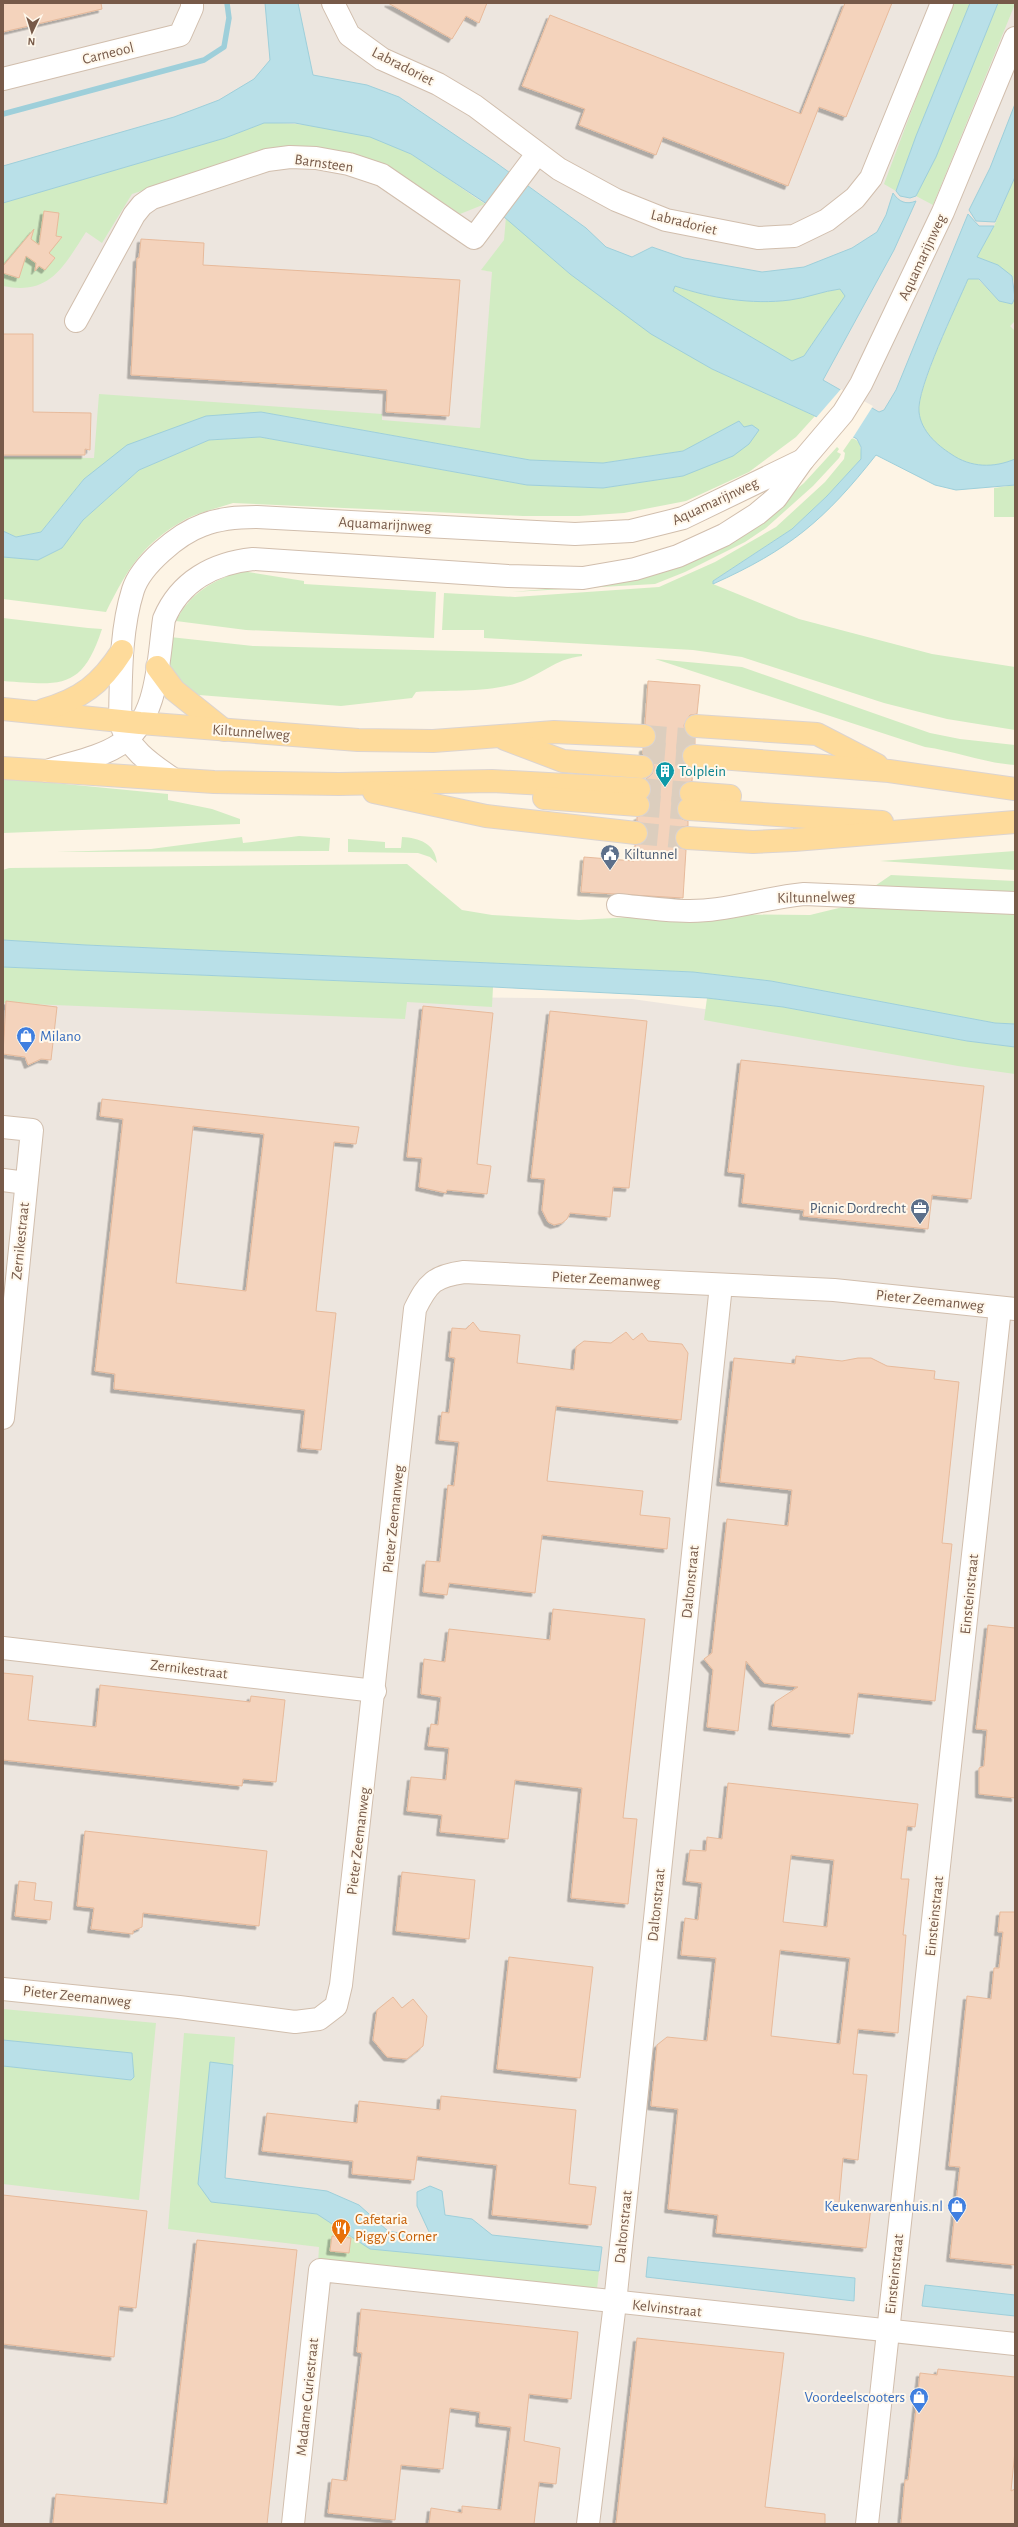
<svg xmlns="http://www.w3.org/2000/svg" width="1018" height="2527" font-family="'Alegreya Sans',sans-serif">
<style>
.industrial{fill:#ede6df}
.green{fill:#d2ecc3}
.water{fill:#b9e0e8;stroke:#9ecfda;fill-rule:evenodd}
.pier{fill:#fdf4e5}
.lines{fill:none;stroke-linecap:round;stroke-linejoin:round}
.stream{stroke:#9ecfda;stroke-width:5.5}
.building{fill:#f4d3bc;stroke:#e7ba9b;fill-rule:evenodd;filter:url(#shadow)}
.primary-tunnel{stroke:#dccebe;stroke-width:22;stroke-dasharray:22 11;stroke-linecap:butt}
.minor-casing{stroke:#d1bead;stroke-width:24}
.tertiary-casing{stroke:#d1bead;stroke-width:24}
.primary-casing{stroke:#dcd4d0;stroke-width:24}
.minor{stroke:#fff;stroke-width:22}
.tertiary{stroke:#fff;stroke-width:22}
.primary{stroke:#fedb9b;stroke-width:22}
.labels{text-anchor:middle;stroke-width:4;stroke-linejoin:round;paint-order:stroke}
.street-label{font-size:15px;fill:#775a49;stroke:#fff8ec}
.culture-label{font-size:15px;fill:#0d838f;stroke:#fff8ec;text-anchor:start}
.service-label{font-size:15px;fill:#4e5e75;stroke:#fff8ec;text-anchor:start}
.shop-label{font-size:15px;fill:#366cbe;stroke:#fff8ec;text-anchor:end}
.food-label{font-size:15px;fill:#c56008;stroke:#fff8ec;text-anchor:start}
</style>
<defs>
<filter id="shadow"><feDropShadow dx="-3.5" dy="3.5" stdDeviation="0" flood-color="#0004"/></filter>
</defs>
<rect width="100%" height="100%" fill="#fdf4e5"/>
<g class="industrial">
<path d="M3,3h1012v464l-44,11 -444,-267 -45,59 11,2 -13,156 -205,-13 -182,60 -90,-4z"/>
<path d="M3,993l629,6 383,53v1472h-1012z"/>
</g>
<g class="green">
<path d="M952,3h18l-54,133 -20,55 -12,-7z"/>
<path d="M998,3l17,1 -82,201 -17,-9 20,-39z"/>
<path d="M264,123c47,0 107,7 148,32 25,15 49,33 73,49l-25,10 -34,-23 -66,-36 -57,-6 -39,2 -132,43 -30,49 -16,-11c-22,34 -36,64 -83,54v-83l222,-65z"/>
<path d="M1015,177v108l-3,-9 -35,-19 17,-31z"/>
<path d="M506,217l64,57 142,95 103,47 -19,21 -47,35 -63,29 -62,12 -45,3h-56l-290,-13c-15,5 -33,9 -47,16 -44,25 -58,49 -80,93l-103,-13v-42l35,3 24,-12 21,-28 56,-50 70,-30 51,-3 267,48 76,3 80,-12 61,-49 -5,-5 -56,29 -80,12 -73,-3 -269,-48 -159,54 -18,13 -43,53 -25,5 -13,-6v-74l91,1 5,-64 283,20v6l98,8 12,-156 -11,-2 23,-30z"/>
<path d="M968,279h10l21,22 13,3 3,-6v23l-5,5 5,5v128c-21,9 -44,9 -64,-5 -14,-9 -30,-23 -32,-42 -2,-23 38,-107 49,-133z"/>
<path d="M675,286c35,12 78,19 115,14 17,-3 33,-9 50,-11l5,7 -41,60 -12,6 -119,-71z"/>
<path d="M852,438c10,3 9,12 9,21l-34,37 -35,33 -79,52v3l86,35 133,35 83,13v63l-68,-11 -63,-16 -142,-46 -49,-7 -209,-12v-8h-42l2,-37 71,4 144,-10 56,-25 61,-35 49,-45 19,-23 1,-6 -2,-2z"/>
<path d="M837,447l2,2 -2,3 4,2 -2,4 -26,28 -47,42 -21,14 -60,30 -30,12 -143,8 90,-8 161,-67 41,-34z"/>
<path d="M1015,485v32h-21v-29z"/>
<path d="M242,571l62,10v3l132,8 -2,46 -188,-8 -70,-9c14,-28 37,-41 66,-50z"/>
<path d="M3,618l85,10 14,1c-20,62 -42,56 -99,52z"/>
<path d="M170,637l83,9 329,8v2c-28,3 -40,19 -65,27 -29,10 -71,7 -101,9l-4,6 -71,8 -142,-11 -18,-8 -14,-25z"/>
<path d="M655,659l87,8 188,66 30,6 55,6v20c-31,-2 -60,-14 -90,-18z"/>
<path d="M3,778l165,16v6l44,9 28,10v5l-237,9z"/>
<path d="M299,836l31,2 -1,13 -272,1 94,-3 91,-12 1,6z"/>
<path d="M402,837c17,1 33,6 35,26l-7,-6 -12,-4 -70,-1v-13l37,3v6h16z"/>
<path d="M1015,851v19l-135,-9z"/>
<path d="M407,864l55,46 30,5 87,5 105,-6 126,1 37,-9 168,4v114l-20,-1 -224,-42 -78,-9 -607,-27 -83,-5v-70l6,-2z"/>
<path d="M891,875l124,6v12l-143,-5z"/>
<path d="M3,967l490,20 -1,20 -85,-5 -2,17 -402,-16z"/>
<path d="M707,998l76,9 184,34 48,6v27l-57,-8 -254,-46z"/>
<path d="M3,2009l153,14 -17,177 -136,-16v-118l128,14 1,-27 -129,-13z"/>
<path d="M184,2033l51,4 -2,28 -23,-2 1,139 106,12 53,35 229,22 -3,27 -278,-34 1,-17 -151,-18z"/>
</g>
<g class="water">
<path d="M265,3h33l15,72 54,10 32,12 96,65 91,66 20,19 26,10 20,-10 32,11 78,14 42,-5 48,-19 25,-16 9,-17 7,-22c6,9 13,12 23,8l-22,49 -71,130 56,32 5,-2 12,-20 72,-176 11,12h15l-17,31 21,8 14,11 3,22 -3,6 -13,-3 -20,-22h-11c-11,26 -52,110 -49,133 2,19 18,33 32,42 20,14 43,14 64,5v26l-59,5 -21,-5 -59,-30c-51,65 -87,95 -163,129v-3l79,-52 35,-33 34,-37v-12l-4,-8 -42,-23 -103,-47 -61,-35 -81,-60 -74,-64 -85,-56 -41,-17 -75,-14h-31l-39,15 -222,65v-37l171,-49 45,-17 35,-21 16,-19zM675,286c35,12 77,19 115,14 17,-2 33,-9 50,-11l5,7 -41,60 -12,5 -119,-70z"/>
<path d="M970,3h28l-62,154 -20,39 -6,2 -10,-2 -4,-5 20,-55z"/>
<path d="M1015,104v73l-20,45 -19,-1 -7,-11 21,-42z"/>
<path d="M261,412l269,48 73,3 80,-12 56,-30 5,6 8,-2 7,5 -10,14 -16,12 -50,20 -80,12 -76,-3 -267,-48 -51,3 -70,30 -56,50 -21,28 -24,12 -35,-3v-26l13,6 25,-5 43,-53 43,-34 79,-29z"/>
<path d="M3,940l83,5 607,27 78,9 224,42 20,1v23l-48,-6 -184,-34 -76,-9 -214,-11 -490,-20z"/>
<path d="M3,2040l129,13 2,24 -3,3 -128,-14z"/>
<path d="M210,2062l23,3 -8,113 102,13 32,14 29,26 33,6 9,-3 -13,-28v-14l13,-6 12,5 3,24 27,4 20,16 110,12 -3,24 -229,-22 -53,-35 -106,-12 -13,-18z"/>
<path d="M648,2257l207,21 -1,23 -208,-24z"/>
<path d="M925,2285l90,10v21l-93,-10z"/>
</g>
<path class="pier" d="M841,389l32,17 -21,33 -37,-20z"/>
<g class="lines">
<path class="stream" d="M3,114l201,-54 20,-13 5,-29 -2,-15"/>
</g>
<g class="building">
<path d="M3,3h98l1,6 -99,23z"/>
<path d="M388,3h99l-8,20 -13,-7 -14,23z"/>
<path d="M845,3h47l-46,114 -27,-10 -31,79 -125,-49 -7,18 -77,-30 6,-16 -63,-23 28,-71 251,99z"/>
<path d="M44,211l15,2 -3,23 6,1 -13,16 6,5 -10,12 -6,-4 -4,5 1,-8 -10,-7 -7,22 -16,-5v-7l31,-37 -3,10 8,6z"/>
<path d="M141,239l63,4 -1,22 257,15 -11,136 -63,-4 1,-22 -256,-15 6,-117h2z"/>
<path d="M3,334h30v78l58,1 -1,37 -5,-1v6h-82z"/>
<path d="M648,681l52,4 -3,29 -7,1 -6,10 1,7 10,6v6l-7,1 -6,10 1,7 10,6 -1,13 -11,5 -2,6 2,8 -4,9 5,10 6,2v5l-7,1 -6,10 1,7 10,6 -3,48 -102,-6 3,-35 50,4 1,-16 11,-4 2,-6 -1,-7 -10,-7v-4l11,-5 2,-6 -2,-8 3,-9 -5,-10 6,-5 2,-6 -1,-7 -10,-7v-6l7,-1 6,-10 -1,-7 -10,-6z"/>
<path d="M6,1001l51,6 -6,53 -10,-1 -13,6 -3,-8 -22,-3z"/>
<path d="M423,1006l70,7 -16,151 14,2 -4,28 -40,-4 -1,3 -27,-6 3,-29 -15,-1z"/>
<path d="M550,1011l97,10 -18,167 -16,-1 -3,30 -40,-4 -3,6 -5,4 -8,2 -6,-3 -6,-12 3,-31 -14,-1z"/>
<path d="M741,1060l243,26 -13,113 -39,-4 -4,34 -125,-13 1,-6 -62,-7 3,-29 -17,-2z"/>
<path d="M102,1099l257,28 -3,17 -22,-2 -18,169 20,2 -15,137 -20,-2 4,-38 -191,-21 1,-15 -20,-3 28,-252 -23,-3zM193,1126l71,8 -18,157 -70,-8z"/>
<path d="M473,1322l7,9 40,4 -3,28 57,7 2,-23 8,-6 27,2 15,-11 7,8 9,-7 6,8 34,3 6,9 -7,67 -125,-14 -9,75 96,10 -3,24 30,3 -3,31 -125,-14 -7,58 -86,-10 -2,12 -24,-3 3,-31 14,1 8,-77 6,1 5,-44 -20,-2 3,-28 7,1 6,-55 -6,-1 3,-29 14,1z"/>
<path d="M796,1356l46,5 16,-3h13l16,8 48,5 -1,8 25,3 -17,161 10,1 -17,157 -77,-8 -5,41 -81,-8 3,-24 23,-15 -34,-4 -18,-22 -8,70 -31,-4 6,-57 -9,-11 8,-6 15,-134 61,7 4,-36 -72,-8 14,-124 61,6z"/>
<path d="M553,1609l92,10 -22,199 14,1 -9,85 -57,-6 11,-110 -67,-8 -7,59 -68,-7 2,-17 -35,-4 4,-34 35,3 3,-32 -21,-2 3,-22 7,1 3,-28 -20,-3 3,-35 21,3 4,-33 101,11z"/>
<path d="M988,1625l27,3v170l-36,-4v-26l5,-2 3,-36 -11,-1z"/>
<path d="M3,1673l30,3 -5,44 68,7 4,-42 150,17 1,-6 34,4 -9,82 -33,-3 -1,7 -239,-26z"/>
<path d="M728,1783l190,21 -3,23 -8,-1 -6,53h8l-6,56h3l-8,98 -40,-4 -5,45 14,1 -9,85 -15,-2 -4,45 32,4 -5,41 -150,-15 2,-18 -50,-6 10,-100 -27,-3 6,-61 10,-8 40,4 9,-83 -35,-3 4,-37 13,2 4,-37 -16,-2 4,-31 16,1 1,-14 15,2zM791,1855l43,5 -7,67 -44,-5zM780,1950l70,8 -10,86 -69,-8z"/>
<path d="M85,1831l182,20 -8,75 -116,-13 -1,14 -9,4v3l-42,-5 3,-21 -17,-2z"/>
<path d="M402,1872l73,8 -6,59 -73,-8z"/>
<path d="M19,1881l17,2 -2,17 18,2 -2,18 -35,-4z"/>
<path d="M1000,1912h15v353l-65,-7 10,-91 -11,-1 18,-170 24,3 3,-31h5l4,-36h-5z"/>
<path d="M509,1957l84,10 -13,111 -83,-9z"/>
<path d="M393,1997l9,11 11,-9 14,17 -4,30 -16,13 -20,-2 -14,-17 4,-30z"/>
<path d="M441,2096l135,14 -7,74 27,3 -5,38 -99,-10 5,-50 -80,-9 -3,24 -62,-6 1,-13 -91,-10 5,-38 90,10 2,-22 81,9z"/>
<path d="M3,2195l144,16 -11,97 -17,-2 -5,51 -111,-13z"/>
<path d="M332,2236l19,2 -2,15 -19,-2z"/>
<path d="M197,2240l100,10 -30,274h-214l3,-30 111,10z"/>
<path d="M361,2309l217,23 -7,67 -42,-5 -5,47 36,7 -4,36 -17,-2 -5,42h-105l2,-16 31,5v-7l39,4 10,-83 -32,-4 1,-11 -30,-4 -7,61 -42,-4 -6,55 -67,-7 4,-34 15,2 15,-128 -5,-1z"/>
<path d="M637,2338l147,15 -19,154 60,7v10h-209z"/>
<path d="M938,2369l77,8v74l-4,40 4,-2v35h-114l4,-44h3l12,-107 17,2z"/>
</g>
<g class="lines">
<g class="primary-tunnel">
<path d="M644,736l51,4"/>
<path d="M643,752l51,4"/>
<path d="M639,789l52,4"/>
<path d="M638,805l51,4"/>
<path d="M636,833l51,5"/>
</g>
<g class="minor-casing">
<g id="minor">
<path d="M333,3l16,32 33,24 56,25 37,22 84,63 57,31 50,20 92,18 36,-2 33,-16 28,-22 16,-20 71,-175"/>
<path d="M3,79l177,-44 12,-27v-5"/>
<path d="M76,321l58,-106 8,-10 10,-7 115,-38 23,-3 26,1 33,6 33,11 92,63 63,-84"/>
<path d="M618,905c32,3 67,9 99,4 29,-4 57,-12 87,-15l211,9"/>
<path d="M3,1127l29,3 -29,288"/>
<path d="M3,1180l23,3"/>
<path d="M3,1648l372,43"/>
<path d="M3,1989l176,18 116,15 24,-3 17,-13 5,-21 74,-676c13,-26 19,-33 49,-37l370,18 181,19"/>
<path d="M293,2524l27,-254 695,74"/>
<path d="M588,2524l27,-221 106,-1018"/>
<path d="M867,2524l133,-1216"/>
</g>
</g>
<g class="tertiary-casing">
<g id="tertiary">
<path d="M47,771c23,-8 52,-13 72,-26 40,-25 39,-85 45,-126 16,-38 50,-56 89,-60l255,17 75,2 52,-9 43,-13 46,-21 33,-21 19,-16 27,-38 40,-47 18,-29 82,-172 72,-174"/>
<path d="M173,779c-22,-15 -46,-31 -53,-58 1,-42 0,-90 13,-131 8,-25 45,-56 70,-65 18,-7 35,-8 54,-8l318,17 56,-3 52,-13 120,-58"/>
</g>
</g>
<g class="primary-casing">
<g id="primary">
<path d="M157,667l17,23 50,40"/>
<path d="M3,709l137,14 218,17 75,1 121,-9 90,4"/>
<path d="M43,710c38,-11 58,-26 79,-59"/>
<path d="M696,726l121,8 60,31"/>
<path d="M505,739l58,22 79,6"/>
<path d="M694,756l195,15 126,18"/>
<path d="M3,768l211,14 125,2 153,-3 147,8"/>
<path d="M374,792l112,24 150,17"/>
<path d="M691,793l39,3"/>
<path d="M544,798l94,7"/>
<path d="M689,809l193,13"/>
<path d="M687,838l66,4 41,-2 221,-18"/>
</g>
</g>
<use href="#minor" class="minor"/>
<use href="#tertiary" class="tertiary"/>
<use href="#primary" class="primary"/>
</g>
<defs>
<g id="building-pin" transform="scale(1)"><path d="M0 17L-7.5 6A9.5 9.5 0 1 1 7.5 6Z" fill="#0f9aa8" stroke="#fff8ec"/><path d="M-4-6H4V6H1V3H-1V6H-4ZM-2.5-4.3h1.7v1.8h-1.7ZM.8-4.3h1.7v1.8H.8ZM-2.5-1h1.7V.8h-1.7ZM.8-1h1.7V.8H.8Z" fill="#fff"/></g>
<g id="civic-pin" transform="scale(1)"><path d="M0 17L-7.5 6A9.5 9.5 0 1 1 7.5 6Z" fill="#5c6f8a" stroke="#fff8ec"/><path d="M-.6-6.5H3V-4.5H.6V-3L4-1V1h2V6H-6V1h2V-1L-.6-3ZM-1.2 2.5V6h2.4V2.5Z" fill="#fff"/></g>
<g id="shop-pin" transform="scale(1)"><path d="M0 17L-7.5 6A9.5 9.5 0 1 1 7.5 6Z" fill="#3f7fe0" stroke="#fff8ec"/><path d="M-5-2.5h2.3a2.7 3.5 0 0 1 5.4 0H5L5.5 6h-11ZM-1.5-2.5h3a1.5 2.3 0 0 0-3 0Z" fill="#fff"/></g>
<g id="office-pin" transform="scale(1)"><path d="M0 17L-7.5 6A9.5 9.5 0 1 1 7.5 6Z" fill="#5c6f8a" stroke="#fff8ec"/><path d="M-6-3h4V-5.5h4V-3h4V5H-6ZM-1-4.5V-3h2v-1.5ZM-6 0V1H6V0Z" fill="#fff"/></g>
<g id="restaurant-pin" transform="scale(1)"><path d="M0 17L-7.5 6A9.5 9.5 0 1 1 7.5 6Z" fill="#e8710a" stroke="#fff8ec"/><path d="M-5-6h1v4h1v-4h1v4h1v-4h1v5L-1.5 .5V6h-2V.5L-5-1ZM5-6V6H3V1.5H1.5Q1.5-4 5-6Z" fill="#fff"/></g>
</defs>
<g fill-rule="evenodd">
<use href="#building-pin" x="665" y="771"/>
<use href="#civic-pin" x="610" y="854"/>
<use href="#shop-pin" x="26" y="1036"/>
<use href="#office-pin" x="920" y="1208"/>
<use href="#shop-pin" x="957" y="2206"/>
<use href="#restaurant-pin" x="341" y="2228"/>
<use href="#shop-pin" x="919" y="2397"/>
</g>
<g class="labels">
<g class="street-label">
<text transform="translate(108 53) rotate(-14)" y="5">Carneool</text>
<text transform="translate(403 66) rotate(27)" y="5">Labradoriet</text>
<text transform="translate(324 163) rotate(8)" y="5">Barnsteen</text>
<text transform="translate(684 222) rotate(14)" y="5">Labradoriet</text>
<text transform="translate(922 257) rotate(-65)" y="5">Aquamarijnweg</text>
<text transform="translate(715 501) rotate(-25)" y="5">Aquamarijnweg</text>
<text transform="translate(385 524) rotate(3)" y="5">Aquamarijnweg</text>
<text transform="translate(251 732) rotate(4)" y="5">Kiltunnelweg</text>
<text transform="translate(816 897) rotate(-1)" y="5">Kiltunnelweg</text>
<text transform="translate(20 1241) rotate(-84)" y="5">Zernikestraat</text>
<text transform="translate(606 1279) rotate(3)" y="5">Pieter Zeemanweg</text>
<text transform="translate(930 1300) rotate(6)" y="5">Pieter Zeemanweg</text>
<text transform="translate(393 1519) rotate(-84)" y="5">Pieter Zeemanweg</text>
<text transform="translate(690 1582) rotate(-84)" y="5">Daltonstraat</text>
<text transform="translate(969 1594) rotate(-84)" y="5">Einsteinstraat</text>
<text transform="translate(189 1669) rotate(7)" y="5">Zernikestraat</text>
<text transform="translate(358 1841) rotate(-83)" y="5">Pieter Zeemanweg</text>
<text transform="translate(656 1905) rotate(-84)" y="5">Daltonstraat</text>
<text transform="translate(934 1916) rotate(-84)" y="5">Einsteinstraat</text>
<text transform="translate(77 1996) rotate(6)" y="5">Pieter Zeemanweg</text>
<text transform="translate(623 2227) rotate(-84)" y="5">Daltonstraat</text>
<text transform="translate(894 2274) rotate(-84)" y="5">Einsteinstraat</text>
<text transform="translate(667 2308) rotate(6)" y="5">Kelvinstraat</text>
<text transform="translate(307 2397) rotate(-84)" y="5">Madame Curiestraat</text>
</g>
<g class="culture-label">
<text x="679" y="776">Tolplein</text>
</g>
<g class="service-label">
<text x="624" y="859">Kiltunnel</text>
<text x="906" y="1213" text-anchor="end">Picnic Dordrecht</text>
</g>
<g class="shop-label">
<text x="40" y="1041" text-anchor="start">Milano</text>
<text x="943" y="2211">Keukenwarenhuis.nl</text>
<text x="905" y="2402">Voordeelscooters</text>
</g>
<g class="food-label">
<text x="355" y="2224">Cafetaria<tspan x="355" dy="17">Piggy's Corner</tspan></text>
</g>
</g>
<rect width="1018" height="2527" fill="none" stroke="#775a49" stroke-width="8"/>
<g transform="translate(32 32) rotate(184)" stroke="#fff8ec" stroke-width="3" paint-order="stroke">
<path d="M0-3L7 15L0 10L-7 15Z" fill="#775a49"/>
<text y="-6" font-size="11" font-weight="bold" text-anchor="middle" fill="#775a49">N</text>
</g>
</svg>
